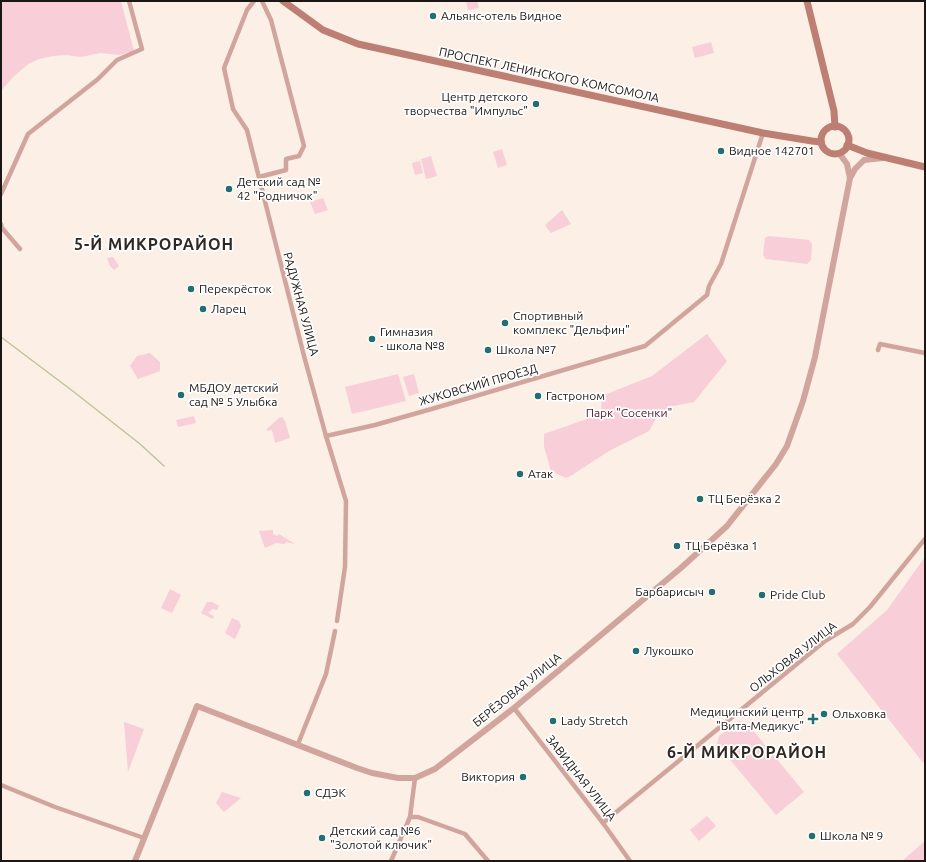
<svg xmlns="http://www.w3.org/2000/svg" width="926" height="862" font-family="Ubuntu,sans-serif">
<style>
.green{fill:#f8ced8}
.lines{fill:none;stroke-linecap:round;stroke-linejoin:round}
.stream{stroke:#bfc59a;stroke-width:1.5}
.minor{stroke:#d1a59d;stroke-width:4.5}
.tertiary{stroke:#d1a59d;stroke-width:6}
.secondary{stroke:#bd7f74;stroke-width:7}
.poi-dot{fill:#226e70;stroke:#fff;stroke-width:1.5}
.labels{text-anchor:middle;stroke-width:3.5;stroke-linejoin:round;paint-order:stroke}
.poi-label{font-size:12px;fill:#1b1714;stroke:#fff;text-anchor:start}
.street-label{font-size:12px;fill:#1b1714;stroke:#fff}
.park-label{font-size:12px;fill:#541b2e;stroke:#fff}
.district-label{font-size:16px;font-weight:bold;letter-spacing:1px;fill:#312822;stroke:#fff}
</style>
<rect width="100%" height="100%" fill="#fbefe6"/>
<g class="green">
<path d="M1,1h120l13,50 -15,4 -19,-2 -19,4 -14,-2 -14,1 -14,3 -11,5 -16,14 -11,13z"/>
<path d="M466,1h11l2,7 -11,2z"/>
<path d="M711,42l3,11 -19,5 -3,-11z"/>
<path d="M502,149l5,16 -9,3 -5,-16z"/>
<path d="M431,156l6,20 -11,3 -5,-20z"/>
<path d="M420,161l3,12 -8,2 -3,-12z"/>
<path d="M323,198l5,12 -13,4 -5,-12z"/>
<path d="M562,210l9,14 -20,9 -6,-8z"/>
<path d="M769,236l40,4 3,4 -1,16 -4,4 -41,-5 -3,-4 2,-17z"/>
<path d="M113,257l6,9 -5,4 -4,-4 -3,-8z"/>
<path d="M707,334l20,27 -33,41 -21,4 -18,14 -6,11 -40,20 -37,24 -6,3 -15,-7 -7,-25v-12l57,-20 1,-18 50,-20z"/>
<path d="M150,353l10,9v9l-22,8 -8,-13 7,-10z"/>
<path d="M398,374l8,27 -54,13 -7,-27z"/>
<path d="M414,374l5,19 -10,3 -6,-19z"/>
<path d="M194,416l2,7 -18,4 -2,-7z"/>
<path d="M282,417l3,4 5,17 -15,5 -3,-13 -5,1v-2l12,-11z"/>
<path d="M273,530v4l4,2 2,-2 16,10 -9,-2 -1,2 -9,-1 -11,5 -6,-17z"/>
<path d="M925,557v208l-88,-111 50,-44z"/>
<path d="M170,589l11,6 -9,18 -11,-5z"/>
<path d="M207,602h5l7,4 -2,4 -4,-1 -4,3 -1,1 6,3 -1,3 -12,-6z"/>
<path d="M232,618l7,3 2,5 -6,13 -10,-6z"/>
<path d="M739,721l8,2 57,69 -28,23 -59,-71 2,-8z"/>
<path d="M124,722l20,7 -16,43z"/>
<path d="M222,792l19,6 -17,14 -8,-9z"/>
<path d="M707,816l9,10 -17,15 -9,-11z"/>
<path d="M925,841v20h-23z"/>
</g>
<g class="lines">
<path class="stream" d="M1,337l73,55 66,52 24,22"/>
<g class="minor">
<path d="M254,1l-7,9 -23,58 9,41 14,21 57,226 22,80 20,65 -1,66 -8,54"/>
<path d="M259,177l27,-7v-11l13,-3 5,-10 -33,-126 -9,-19"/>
<path d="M1,194l27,-60 70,-55 19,-19 25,-11 -13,-48"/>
<path d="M1,224l1,4 18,21"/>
<path d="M878,350l2,-6 45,9"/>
<path d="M326,436l49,-11 60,-17 210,-62 62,-51 2,-9 12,-22 42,-131"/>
<path d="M514,708l89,115 27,38"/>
<path d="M298,744l28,-70 9,-43"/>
<path d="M1,785l54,22 89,31"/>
<path d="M410,817h8l47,17 23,27"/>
<path d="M603,823l222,-182 28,-17 17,-17 55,-68"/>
<path d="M391,861l19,-44 5,-39"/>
</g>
<g class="tertiary">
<path d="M850,178l5,-9 9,-9 19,-2"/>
<path d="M135,861l62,-155 160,62 15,5 26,5h17l20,-9 79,-61 168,-141 45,-41 49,-62 11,-18 16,-45 12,-44 35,-179 -3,-14 -8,-11"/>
</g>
<g class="secondary">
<path d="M283,1l40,29 35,14 405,89 49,8 9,1"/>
<path d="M807,1l27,110 1,16"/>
<circle cx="835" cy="140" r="14"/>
<path d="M847,145l20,8 58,14"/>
</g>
</g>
<g class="poi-dot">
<circle cx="433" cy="16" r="4"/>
<circle cx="536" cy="104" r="4"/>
<circle cx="721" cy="151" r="4"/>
<circle cx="229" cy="189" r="4"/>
<circle cx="191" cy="289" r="4"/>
<circle cx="203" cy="309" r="4"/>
<circle cx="505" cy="323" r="4"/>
<circle cx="372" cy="339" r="4"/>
<circle cx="488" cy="350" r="4"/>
<circle cx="181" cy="395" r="4"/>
<circle cx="538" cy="396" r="4"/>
<circle cx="520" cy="474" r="4"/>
<circle cx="700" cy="499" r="4"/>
<circle cx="677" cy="546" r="4"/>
<circle cx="712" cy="592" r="4"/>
<circle cx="762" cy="595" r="4"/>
<circle cx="636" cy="651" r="4"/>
<circle cx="824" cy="714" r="4"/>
<path d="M811 713h4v4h4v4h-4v4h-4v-4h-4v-4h4z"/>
<circle cx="553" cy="721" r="4"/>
<circle cx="523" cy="777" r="4"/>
<circle cx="307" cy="793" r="4"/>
<circle cx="812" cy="836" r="4"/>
<circle cx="322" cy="838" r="4"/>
</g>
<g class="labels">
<g class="poi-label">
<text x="441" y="20">Альянс-отель Видное</text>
<text x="528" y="101" text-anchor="end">Центр детского<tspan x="528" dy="14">творчества "Импульс"</tspan></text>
<text x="729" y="155">Видное 142701</text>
<text x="237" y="186">Детский сад №<tspan x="237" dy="14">42 "Родничок"</tspan></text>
<text x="199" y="293">Перекрёсток</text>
<text x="211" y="313">Ларец</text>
<text x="513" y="320">Спортивный<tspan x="513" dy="14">комплекс "Дельфин"</tspan></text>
<text x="380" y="336">Гимназия<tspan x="380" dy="14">- школа №8</tspan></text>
<text x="496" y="354">Школа №7</text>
<text x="189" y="392">МБДОУ детский<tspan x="189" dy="14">сад № 5 Улыбка</tspan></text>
<text x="546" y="400">Гастроном</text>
<text x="528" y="478">Атак</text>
<text x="708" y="503">ТЦ Берёзка 2</text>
<text x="685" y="550">ТЦ Берёзка 1</text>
<text x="704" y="596" text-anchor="end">Барбарисыч</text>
<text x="770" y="599">Pride Club</text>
<text x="644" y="655">Лукошко</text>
<text x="804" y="716" text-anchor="end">Медицинский центр<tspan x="804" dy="14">"Вита-Медикус"</tspan></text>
<text x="832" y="718">Ольховка</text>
<text x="561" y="725">Lady Stretch</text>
<text x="515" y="781" text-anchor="end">Виктория</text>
<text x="315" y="797">СДЭК</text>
<text x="330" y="835">Детский сад №6<tspan x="330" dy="14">"Золотой ключик"</tspan></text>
<text x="820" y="840">Школа № 9</text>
</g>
<g class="street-label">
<text transform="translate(549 75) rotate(12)" y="4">ПРОСПЕКТ ЛЕНИНСКОГО КОМСОМОЛА</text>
<text transform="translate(301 304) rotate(75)" y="4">РАДУЖНАЯ УЛИЦА</text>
<text transform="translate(478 385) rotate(-16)" y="4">ЖУКОВСКИЙ ПРОЕЗД</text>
<text transform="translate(793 657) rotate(-38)" y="4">ОЛЬХОВАЯ УЛИЦА</text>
<text transform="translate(517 690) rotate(-39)" y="4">БЕРЁЗОВАЯ УЛИЦА</text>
<text transform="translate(581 778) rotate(52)" y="4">ЗАВИДНАЯ УЛИЦА</text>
</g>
<g class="park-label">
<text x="629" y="417">Парк "Сосенки"</text>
</g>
<g class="district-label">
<text x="154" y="250">5-Й МИКРОРАЙОН</text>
<text x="747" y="758">6-Й МИКРОРАЙОН</text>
</g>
</g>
<rect width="926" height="862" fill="none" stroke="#1b1714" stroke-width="4"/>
</svg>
